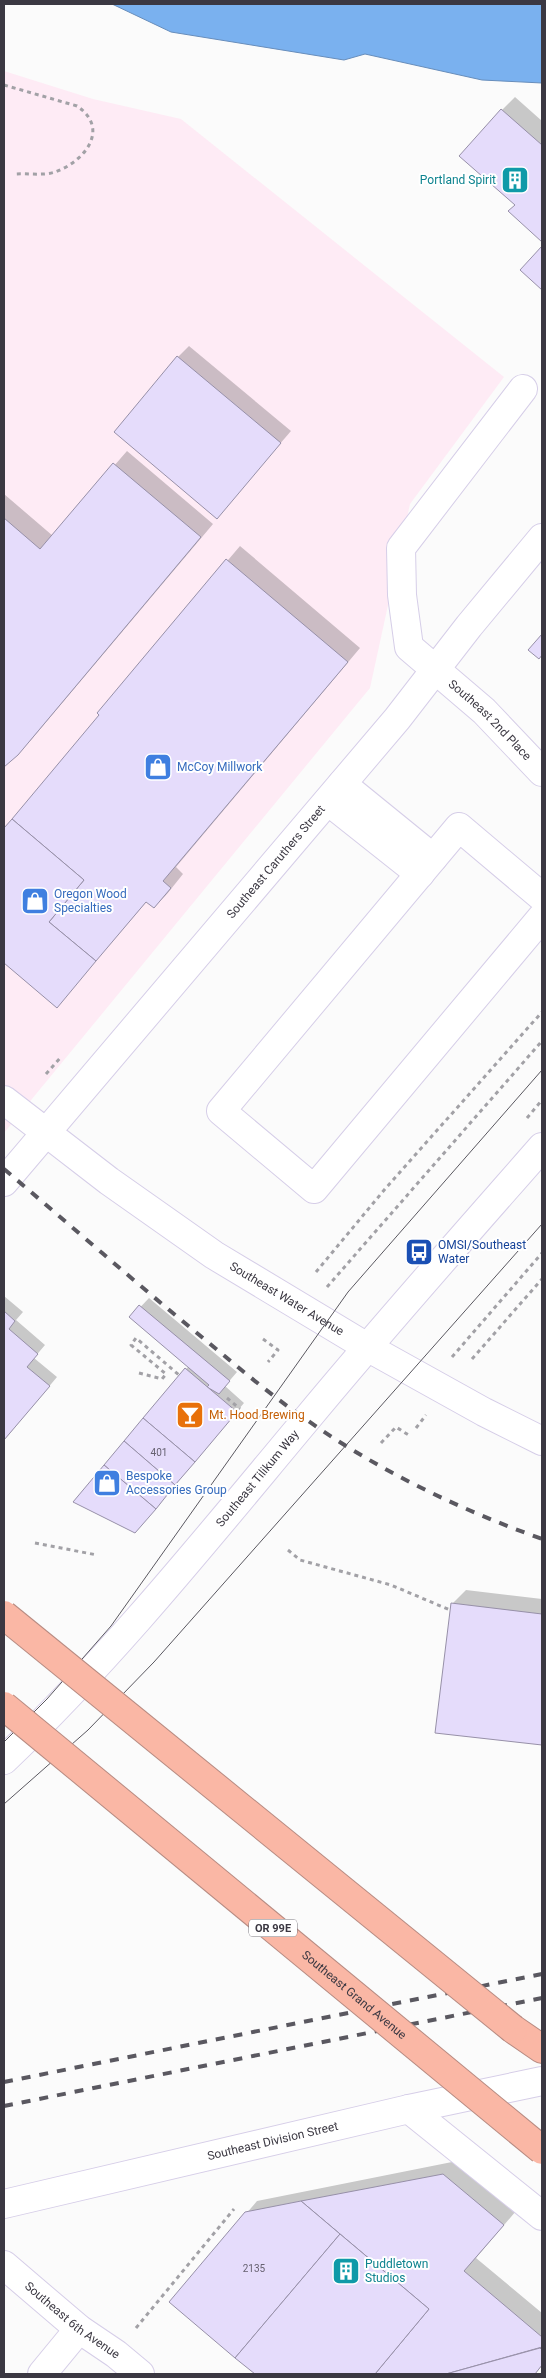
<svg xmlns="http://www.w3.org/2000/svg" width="546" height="2378" font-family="Roboto,sans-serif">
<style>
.industrial{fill:#feebf5}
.water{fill:#7ab1ef;stroke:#678dbb}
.shadow{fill:#0003}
.building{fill:#e5dcfb;stroke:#9790a8}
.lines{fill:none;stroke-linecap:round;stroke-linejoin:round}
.minor-casing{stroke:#d6cee8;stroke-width:30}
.highway-casing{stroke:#b78b82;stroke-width:30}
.path{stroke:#a2a1a6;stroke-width:3;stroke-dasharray:4 4;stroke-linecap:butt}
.minor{stroke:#fff;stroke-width:28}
.highway{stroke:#fab7a5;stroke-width:28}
.tram{stroke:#5a5860;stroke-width:1}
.rail{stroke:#5a5860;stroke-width:4;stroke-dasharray:9 9;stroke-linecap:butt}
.highway-bridge-casing{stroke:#b78b82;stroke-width:30;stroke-linecap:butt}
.highway-bridge{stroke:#fab7a5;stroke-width:28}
.labels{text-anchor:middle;stroke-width:4;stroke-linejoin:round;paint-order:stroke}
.number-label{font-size:10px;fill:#666170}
.shield{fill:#fff;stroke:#76747b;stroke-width:1}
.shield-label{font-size:11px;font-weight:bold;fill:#3b3842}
.culture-label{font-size:12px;fill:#0d838f;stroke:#fff;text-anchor:end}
.street-label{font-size:12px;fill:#3b3842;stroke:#fff}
.shop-label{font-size:12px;fill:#366cbe;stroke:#fff;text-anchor:start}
.transit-label{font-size:12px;fill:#164399;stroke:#fff;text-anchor:start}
.food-label{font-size:12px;fill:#c56008;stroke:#fff;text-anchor:start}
</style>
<rect width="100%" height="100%" fill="#fbfbfb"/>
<path class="industrial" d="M4,71l89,28 88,20 323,258 -94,127 -40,184 -366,445z"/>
<path class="water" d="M112,4h430v79l-60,-3 -117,-26 -21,6 -173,-28z"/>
<g class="shadow">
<path d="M515,97l27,24v119l-32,-29 6,-7 -14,-94z"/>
<path d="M189,346l102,85 -74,86 -39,-160z"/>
<path d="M127,451l86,73 -182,216 -27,25v-271l49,42z"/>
<path d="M240,546l120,102 -184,219 7,7 -16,20 -13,13 -7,-6 -90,105 -53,-44v-132l97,-115 -3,-2z"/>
<path d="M4,1296l19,16 -7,8 29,25 -11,13 23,19 -53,63z"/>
<path d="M149,1298l88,74 -12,14 19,17 -101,120 43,-154 3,-3 -58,-49z"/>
<path d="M466,1590l76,9v145l-105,-12 15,-128z"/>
<path d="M457,2161l59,50 -40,47 66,55v53l-7,8h-278l-86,-73 86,-100z"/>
</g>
<g class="building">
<path d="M501,109l41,36v97l-34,-31 7,-6 -56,-49z"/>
<path d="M542,246v44l-22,-20z"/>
<path d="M177,356l104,87 -64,76 -103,-87z"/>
<path d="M113,463l88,74 -183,218 -14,12v-249l36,31z"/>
<path d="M226,559l122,103 -185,219 8,7 -17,20 -8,-6 -50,59 -47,-39 35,-42 -72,-61 87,-104 -2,-2z"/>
<path d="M542,634v21l-3,4 -11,-9z"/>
<path d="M12,819l72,61 -35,42 47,39 -39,47 -53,-45v-135z"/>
<path d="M139,1305l91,76 -11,13 -12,-7 2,-2 -80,-68z"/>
<path d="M4,1311l11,10 -6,8 29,25 -11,13 23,19 -46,54z"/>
<path d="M185,1368l52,44 -42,50 -52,-44z"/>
<path d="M143,1418l52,44 -20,23 -51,-44z"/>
<path d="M124,1441l51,44 -19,24 -52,-44z"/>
<path d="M104,1465l52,44 -21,24 -62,-31z"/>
<path d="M451,1603l91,11v131l-107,-12z"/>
<path d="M443,2174l61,51 -40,46 78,66v10l-96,27h-71l54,-65 -128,-108z"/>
<path d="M301,2201l39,33 -105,124 -66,-56 76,-90z"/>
<path d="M340,2234l89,75 -54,65h-120l-20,-16z"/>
<path d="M540,2348l2,2v15l-7,9h-89z"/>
</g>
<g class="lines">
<g class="minor-casing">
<g id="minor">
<path id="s1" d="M523,389l-122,159 1,47 7,52 75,64 58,61"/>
<path d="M342,784l91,74"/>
<path d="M328,801l92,73"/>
<path d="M542,897l-83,-70 -238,284 93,78 228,-272"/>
<path id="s2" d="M4,1100l105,81 105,74 153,92 117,65 58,29"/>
<path id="s3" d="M4,1182l393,-463 72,-93 73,-88"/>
<path id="s4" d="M4,1760c110,-105 205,-224 302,-340 77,-93 157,-183 236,-273"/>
<path d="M409,2109l133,107"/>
<path id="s5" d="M4,2204l405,-95 133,-28"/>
<path id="s6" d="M4,2265l75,64 37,25 24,20"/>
<path d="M42,2374l37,-45"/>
</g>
</g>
<g class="highway-casing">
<path id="highway" d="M513,2029l29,20"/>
</g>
<g class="path">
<path d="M4,85l73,21c34,23 7,56 -22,66 -12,4 -28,1 -40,2"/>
<path d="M46,1074l15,-17"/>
<path d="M527,1118l15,-18"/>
<path d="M316,1272l69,-83 157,-177"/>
<path d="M327,1287l215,-246"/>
<path d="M263,1339l15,11 -10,12"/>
<path d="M452,1357l90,-104"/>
<path d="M472,1359l70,-80"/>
<path d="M139,1373l23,6 4,-5 -35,-29 5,-7 43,37"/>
<path d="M227,1398l13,11"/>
<path d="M416,1428l10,-13"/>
<path d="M381,1443l15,-16 14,9"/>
<path d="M35,1543l62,12"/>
<path d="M288,1550l12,10 91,25 59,25"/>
<path d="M136,2328l98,-119"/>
</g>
<use href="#minor" class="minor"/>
<use href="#highway" class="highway"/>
<g class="tram">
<path d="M4,1742l43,-43 64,-73 237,-334 194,-222"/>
<path d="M4,1804l84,-74 66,-68 388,-438"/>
</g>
<g class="rail">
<path d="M4,1169c66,56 132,114 199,169 34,28 67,57 104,82 72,51 152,89 235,119"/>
<path d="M4,2082l538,-108"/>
<path d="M4,2106l538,-108"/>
</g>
<g class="highway-bridge-casing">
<g id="highway-bridge">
<path d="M4,1615l509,414"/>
<path id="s7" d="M4,1706l538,444"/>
</g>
</g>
<use href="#highway-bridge" class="highway-bridge"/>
</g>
<defs>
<g id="building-square" transform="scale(1.4375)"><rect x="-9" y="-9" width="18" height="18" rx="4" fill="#0f9aa8" stroke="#fff"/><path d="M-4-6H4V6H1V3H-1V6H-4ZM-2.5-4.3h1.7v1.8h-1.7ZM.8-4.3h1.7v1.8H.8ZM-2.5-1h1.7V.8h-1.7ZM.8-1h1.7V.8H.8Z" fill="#fff"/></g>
<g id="shop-square" transform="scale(1.4375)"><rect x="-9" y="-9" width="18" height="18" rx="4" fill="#3f7fe0" stroke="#fff"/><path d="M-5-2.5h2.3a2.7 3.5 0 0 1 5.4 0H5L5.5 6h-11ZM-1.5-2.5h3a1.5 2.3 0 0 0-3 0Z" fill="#fff"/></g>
<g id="bus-square" transform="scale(1.4375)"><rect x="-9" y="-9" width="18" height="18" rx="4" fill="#1a4fb4" stroke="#fff"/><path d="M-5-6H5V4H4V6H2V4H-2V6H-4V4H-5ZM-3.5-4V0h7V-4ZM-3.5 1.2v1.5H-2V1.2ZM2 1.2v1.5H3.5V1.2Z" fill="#fff"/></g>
<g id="bar-square" transform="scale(1.4375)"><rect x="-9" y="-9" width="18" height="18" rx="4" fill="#e8710a" stroke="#fff"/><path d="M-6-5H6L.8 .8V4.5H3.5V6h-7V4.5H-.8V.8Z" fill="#fff"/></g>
</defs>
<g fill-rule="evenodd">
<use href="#building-square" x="515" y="180"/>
<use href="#shop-square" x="158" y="767"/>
<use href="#shop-square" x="35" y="901"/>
<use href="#bus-square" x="419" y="1252"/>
<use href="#bar-square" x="190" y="1415"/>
<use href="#shop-square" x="107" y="1483"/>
<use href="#building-square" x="346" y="2271"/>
</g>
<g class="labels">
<g class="number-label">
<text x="159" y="1456">401</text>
<text x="254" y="2272">2135</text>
</g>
<rect class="shield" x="249" y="1919.5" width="48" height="17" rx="4"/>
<g class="shield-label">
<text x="273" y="1932">OR 99E</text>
</g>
<g class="culture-label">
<text x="496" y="184">Portland Spirit</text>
<text x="365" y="2268" text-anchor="start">Puddletown<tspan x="365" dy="14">Studios</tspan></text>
</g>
<g class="street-label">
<text dy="4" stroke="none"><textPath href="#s1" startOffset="409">Southeast 2nd Place</textPath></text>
<text dy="4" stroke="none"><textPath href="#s3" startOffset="420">Southeast Caruthers Street</textPath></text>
<text dy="4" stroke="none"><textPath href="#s2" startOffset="346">Southeast Water Avenue</textPath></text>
<text dy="4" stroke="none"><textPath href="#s4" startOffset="379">Southeast Tilikum Way</textPath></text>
<text dy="4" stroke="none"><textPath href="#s7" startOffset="454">Southeast Grand Avenue</textPath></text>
<text dy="4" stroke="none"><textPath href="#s5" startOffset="276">Southeast Division Street</textPath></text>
<text dy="4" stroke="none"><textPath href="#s6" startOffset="88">Southeast 6th Avenue</textPath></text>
</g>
<g class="shop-label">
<text x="177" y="771">McCoy Millwork</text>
<text x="54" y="898">Oregon Wood<tspan x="54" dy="14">Specialties</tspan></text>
<text x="126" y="1480">Bespoke<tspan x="126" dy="14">Accessories Group</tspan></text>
</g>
<g class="transit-label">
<text x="438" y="1249">OMSI/Southeast<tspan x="438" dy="14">Water</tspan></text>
</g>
<g class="food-label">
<text x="209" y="1419">Mt. Hood Brewing</text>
</g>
</g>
<rect width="546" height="2378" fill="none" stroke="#3b3842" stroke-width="10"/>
</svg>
